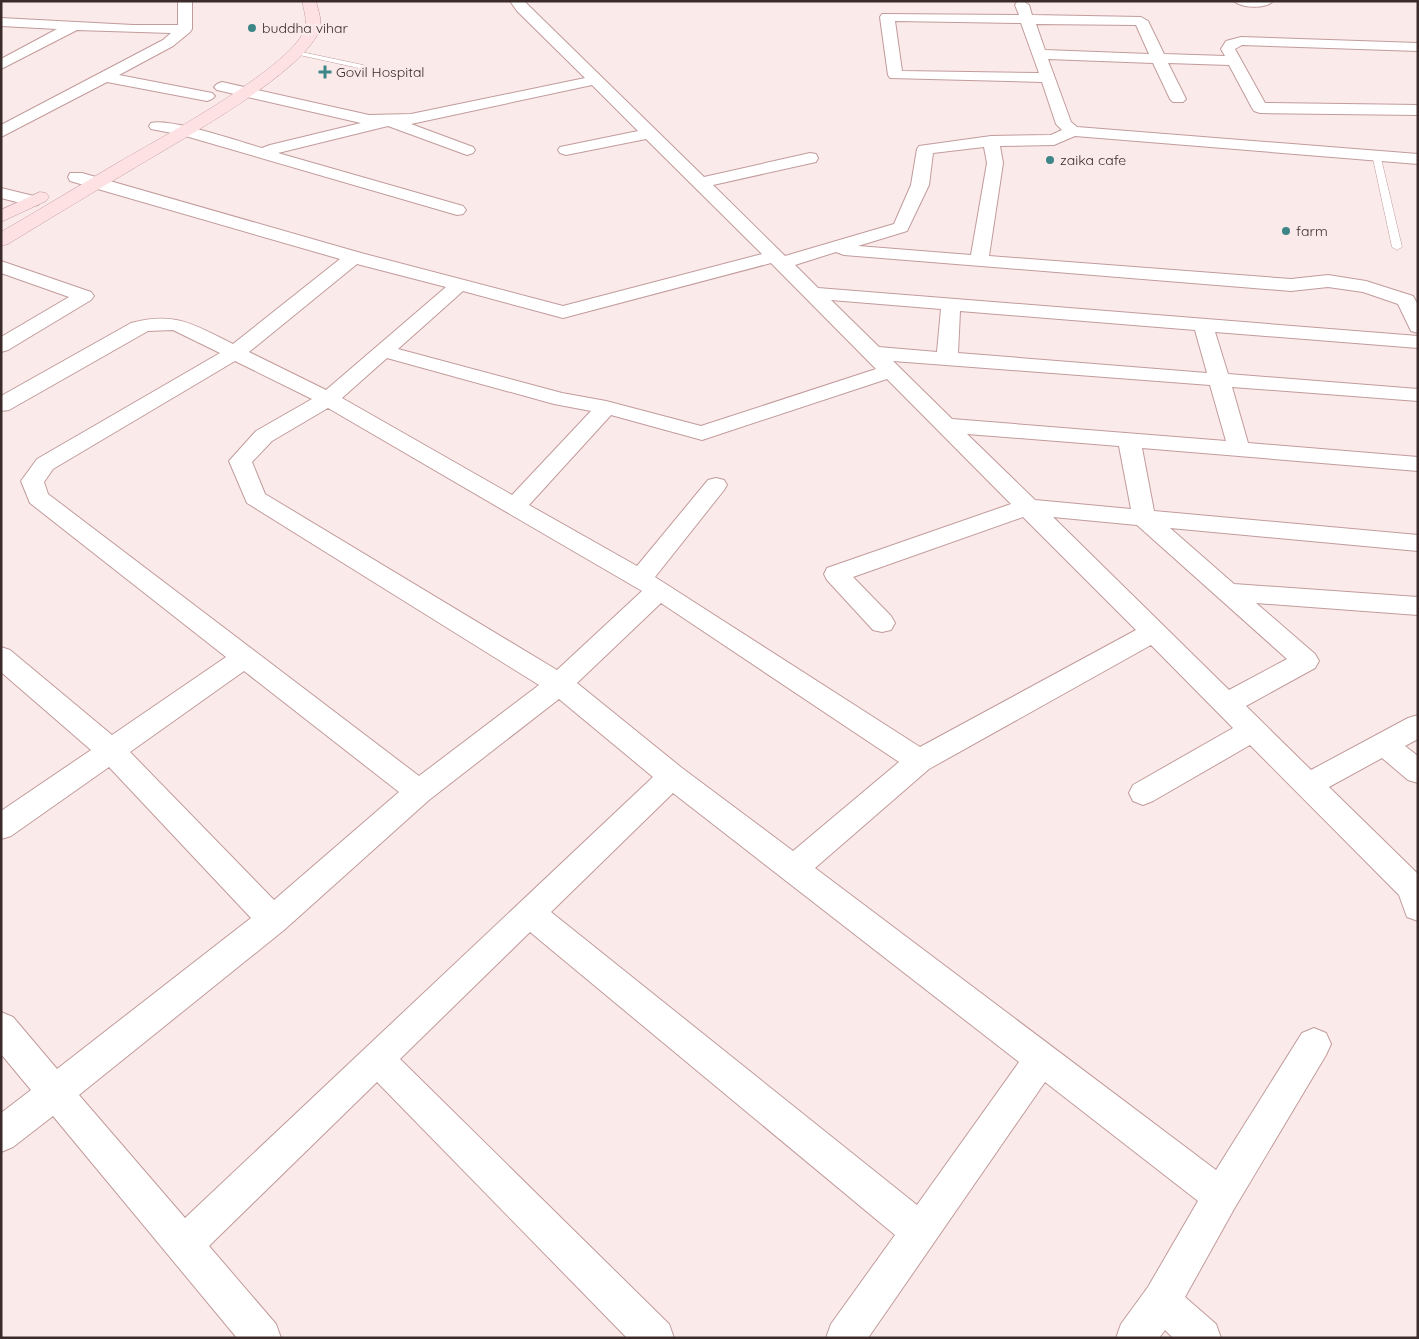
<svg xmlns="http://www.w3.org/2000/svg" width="1419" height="1339" font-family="Quicksand,sans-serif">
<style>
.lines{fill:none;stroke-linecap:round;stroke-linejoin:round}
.service-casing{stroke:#c29b9b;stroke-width:1}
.minor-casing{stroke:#c29b9b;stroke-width:2}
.secondary-casing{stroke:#c29b9b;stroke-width:1}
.service{fill:#fff;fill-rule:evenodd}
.minor{fill:#fff;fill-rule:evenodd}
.secondary{fill:#fee2e3;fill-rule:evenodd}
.poi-dot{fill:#3d8587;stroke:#fbeaea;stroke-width:2}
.labels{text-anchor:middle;stroke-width:5;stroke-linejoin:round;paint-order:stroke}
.far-poi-label{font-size:14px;fill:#3a2a2a;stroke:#fbeaea;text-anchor:start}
</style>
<rect width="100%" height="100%" fill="#fbeaea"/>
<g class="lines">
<g class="service-casing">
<g id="service">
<path d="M292,50l71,15 4,2 -4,2 -68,-15 -4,-2z"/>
<path d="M1376,151l4,3 22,93 -5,3 -5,-3 -20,-93z"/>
</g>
</g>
<g class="minor-casing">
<g id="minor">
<path d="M178,1h14v28l-2,3 -17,14 -54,29 93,18 3,3 -3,3 -5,2 -100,-19 -106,55v-12l162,-85 8,-7 -94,-3 -76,39v-10l56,-30 -56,-3v-8l132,7h45z"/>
<path d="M510,1h14l180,176 106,-24 6,1 2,4 -2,4 -103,23 72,71 109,-32 17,-39 6,-36 2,-3 72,-10 60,-1 11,-5 -6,-6 -14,-42 -152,-4 -2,-3 -8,-58 2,-3 137,1 -4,-10 2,-3 6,-1 6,4 3,10 109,2 7,4 16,33 61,2 -4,-7 5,-8 15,-4 177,6v8l-176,-6 -7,4 30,54 153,2v10l-158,-2 -6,-2 -2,-3 -23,-43 -61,-2 18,36 -3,3h-10l-3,-3 -17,-36 -105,-4 23,63 6,5 341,27v10l-343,-28 -21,9 -54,1 3,17 -14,93 302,23 37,-4 38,6 47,15 5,9v28l-7,-2 -13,-27 -35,-12 -35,-5 -37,4 -447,-36 -8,-3 -41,13 23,23 600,48v12l-203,-16 13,42 190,15v12l-186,-14 16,56 170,14v14l-276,-23 12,63 264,24v16l-248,-23 64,56 184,13v18l-162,-12 59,51 4,7 -4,7 -69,38 65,64 97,-52 10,-3v24l-13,7 13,10v27l-10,-3 -26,-22 -53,29 89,87v47l-11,-4 -8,-22 -149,-150 -97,56 -10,4 -10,-4 -4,-8 4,-8 100,-57 -82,-83 -222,124 -114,99 401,302 86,-137 12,-5 12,5 5,11 -5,11 -92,154 -49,88 31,27 5,14h-48l-8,-8 -6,8h-43l5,-14 27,-37 50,-86 -153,-119 -177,256h-42l5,-14 64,-89 -365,-303 -130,127 269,265 5,14h-47l-250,-256 -168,164 67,78 5,14h-44l-184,-222 -40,31 -12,5v-39l30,-23 -30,-36v-42l12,5 44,52 194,-151 -142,-151 -98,69 -10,3v-28l90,-61 -90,-78v-25l9,3 102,85 114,-78 -196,-154 -9,-22 16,-22 183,-106 -47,-23 -25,1 -139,79 -8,1v-15l130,-73c45,-12 63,2 102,21l107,-85 -270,-78 -2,-4 2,-4h12l279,80 202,53 199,-52 -116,-115 -80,16 -6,-2 -2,-3 2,-3 78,-16 -46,-46 -181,39 62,23 2,3 -2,3 -6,2 -79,-29 -110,27 185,53 3,4 -3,4 -6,1 -275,-80 -31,-6 -2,-3 2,-3c20,-5 89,19 111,25l8,-3 91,-22 -144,-33 -3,-3 3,-3 5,-2 147,33 42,-1 174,-36 -68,-67zM895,21l126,2 18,50 -137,-2zM1036,24l100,1 13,29 -104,-4zM984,147l3,16 -16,92 -113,-9 49,-15 22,-46 4,-32zM771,263l105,106 -175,57 -95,-25 -44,-8 -164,-44 65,-58 100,27zM357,264l89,23 -120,103 -77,-38zM831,300l110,9 -4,43 -58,-5zM960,311l235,19 12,43 -249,-20zM387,358l167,46 37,7 -79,84 -170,-97zM235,361l77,38 -56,32 -27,30 18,42 292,182 -120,91 -371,-282 -4,-12 9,-13zM893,361l317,24 16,56 -274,-22zM887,379l124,125 -184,64 -3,6 3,6 46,50 9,2 9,-2 4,-7 -4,-7 -38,-39 170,-60 113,113 -216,117 -265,-170 69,-87 3,-5 -3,-5 -8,-2 -8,2 -71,86 -108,-61 82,-90 91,25zM328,408l314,183 -85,79 -292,-176 -13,-32 20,-21zM967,434l152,12 12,63 -96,-9zM1053,517l84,8 150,134 -58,31zM661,603l238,159 -106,89 -111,-83 -105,-85zM244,671l155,121 -125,108 -144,-148zM559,699l94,78 -468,441 -106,-123 205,-165 145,-130zM673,793l346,269 -102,143 -366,-293z"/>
<path d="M1234,1h37l1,1c-7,7 -31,6 -38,-1z"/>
<path d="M1,188l37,9 3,4 -3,4 -6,1 -31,-8z"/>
<path d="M1,261l90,31 3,4 -3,4 -83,50 -7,2v-15l68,-40 -68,-24z"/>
</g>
</g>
<g class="secondary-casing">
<g id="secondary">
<path d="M302,1h14c2,9 7,21 3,30 -18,44 -144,112 -188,139 -41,24 -82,49 -123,74l-7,2v-14c40,-23 79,-47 118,-70 40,-23 169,-93 185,-131 4,-9 0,-21 -2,-30z"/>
<path d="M40,192l6,1 3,4 -3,4 -45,21v-12z"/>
</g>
</g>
<use href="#service" class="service"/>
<use href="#minor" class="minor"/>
<use href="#secondary" class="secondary"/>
</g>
<g class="poi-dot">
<circle cx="252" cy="28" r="5"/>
<path d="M322.5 64.5h5v5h5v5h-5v5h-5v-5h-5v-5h5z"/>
<circle cx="1050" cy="160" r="5"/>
<circle cx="1286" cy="231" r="5"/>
</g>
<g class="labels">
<g class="far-poi-label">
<text x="262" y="33">buddha vihar</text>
<text x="336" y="77">Govil Hospital</text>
<text x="1060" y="165">zaika cafe</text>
<text x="1296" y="236">farm</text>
</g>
</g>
<rect width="1419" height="1339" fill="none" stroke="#3a2a2a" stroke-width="5"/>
</svg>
